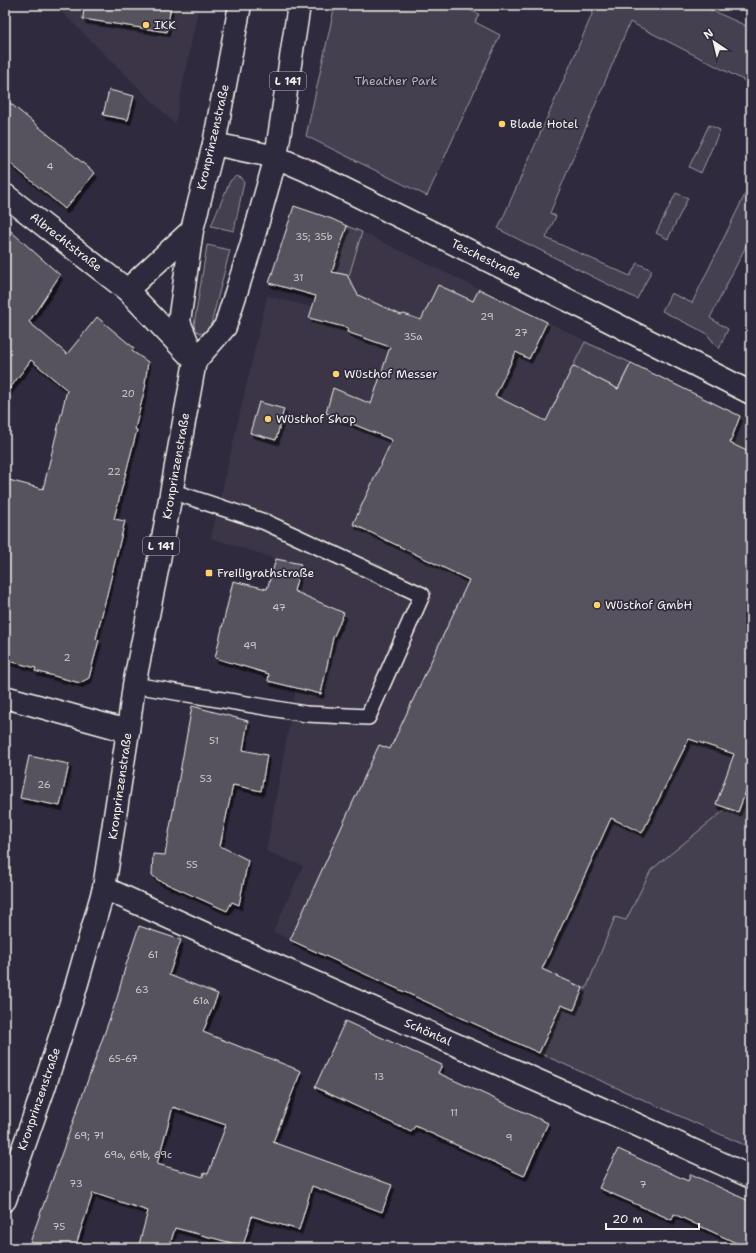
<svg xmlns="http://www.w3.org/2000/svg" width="756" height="1253" font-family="'Shantell Sans',sans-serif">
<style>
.built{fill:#3b3647}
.green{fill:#454050;stroke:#9c989c}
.building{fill:#56525f;stroke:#f4f1e8;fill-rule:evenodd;filter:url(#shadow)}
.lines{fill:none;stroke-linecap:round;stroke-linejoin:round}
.service-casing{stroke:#f4f1e8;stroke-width:18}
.minor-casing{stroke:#f4f1e8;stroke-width:25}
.secondary-casing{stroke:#f4f1e8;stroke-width:25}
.primary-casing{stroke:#f4f1e8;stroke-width:25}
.service{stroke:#2f2a3d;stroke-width:15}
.minor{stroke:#2f2a3d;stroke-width:22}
.secondary{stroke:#2f2a3d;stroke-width:22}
.primary{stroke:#2f2a3d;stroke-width:22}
.poi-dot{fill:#ffd166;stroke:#2f2a3d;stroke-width:1.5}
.labels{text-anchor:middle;stroke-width:3.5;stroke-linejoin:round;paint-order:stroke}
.number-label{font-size:10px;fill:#ccc9c6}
.shield{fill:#2f2a3d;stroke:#b9b5b5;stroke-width:1}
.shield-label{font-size:11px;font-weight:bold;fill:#f4f1e8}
.poi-label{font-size:12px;fill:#f4f1e8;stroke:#2f2a3d;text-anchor:start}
.park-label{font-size:12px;fill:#b7b3b3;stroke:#2f2a3d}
.street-label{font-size:12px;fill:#f4f1e8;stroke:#2f2a3d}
</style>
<defs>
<filter id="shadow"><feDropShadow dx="2.5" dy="4.5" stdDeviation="0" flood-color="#0009"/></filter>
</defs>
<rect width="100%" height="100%" fill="#2f2a3d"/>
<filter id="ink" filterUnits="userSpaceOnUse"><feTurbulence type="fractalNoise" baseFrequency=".025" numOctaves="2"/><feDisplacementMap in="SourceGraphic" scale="8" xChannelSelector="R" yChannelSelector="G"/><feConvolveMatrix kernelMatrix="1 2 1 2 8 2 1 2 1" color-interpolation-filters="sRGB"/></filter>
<g filter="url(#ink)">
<g class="built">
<path d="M54,5h145l-24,119 -104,-103z"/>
<path d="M362,232l389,189v727l-478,-216 30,-66 -37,-15 30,-163 25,6 12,-56 11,-25 -51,-23 4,-13 -25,-5 4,-13 -65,-21 56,-242 46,11 13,-37 23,6z"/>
</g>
<g class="green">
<path d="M335,5h122l22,9 -4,8 25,13 -73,161 -121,-60z"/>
<path d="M596,5h104l51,23v56l-121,-62 -80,191 6,3 -10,22 84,38 7,-13 15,7 -15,29 -139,-70 78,-177z"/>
<path d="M709,125l11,5 -19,43 -12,-6z"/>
<path d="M236,176l6,2 2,4 -10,49 -23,-5 19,-45z"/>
<path d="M751,182v54l-41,82 18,11 -9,20 -13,-16 -44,-22 9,-18 21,10z"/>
<path d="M676,193l12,5 -20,41 -12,-6z"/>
<path d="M347,226l15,6 -13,44 -32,-8 21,-16z"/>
<path d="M207,245l23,5 -20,78 -4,5 -4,1 -7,-4 -1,-5z"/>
<path d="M585,342l46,21 -13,26 -45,-23z"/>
<path d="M751,777v371l-212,-95 32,-71 15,7 29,-72 11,3 25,-50 76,-62 12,4z"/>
</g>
<g class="building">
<path d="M84,5h87l-4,27 -84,-13z"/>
<path d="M109,90l25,6 -6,24 -25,-5z"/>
<path d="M5,99l90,74 -30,36 -60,-50z"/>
<path d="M294,206l38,13 15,7 -15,46 15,3 11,20 43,20 3,-1 17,6 17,-35 35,16 6,-12 68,33 -18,37 -13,-7 -21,44 51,25 27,-55 45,23 13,-26 109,53 -10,27 21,10v325l-13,34 -22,-8 18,-50 -45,-15 -47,94 -31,-15 -69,151 41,19 -9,22 -13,-5 -22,48 -249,-113 89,-195 11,4 79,-169 -116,-56 39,-84 -66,-27 7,-25 38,16 19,-57 -43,-15 1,-4 -39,-10 7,-22 -47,-13z"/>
<path d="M5,226l55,49 -31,47 38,32 30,-37 37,31 -2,3 16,11 -3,22h1l-11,45 2,1 -23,89 11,2 -29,118 3,1 -10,38 -9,5 -45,-12 1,-3 -31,-8v-181l38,10 24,-99 -36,-30 -26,35z"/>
<path d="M259,402l25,7 -8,31 -26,-7z"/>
<path d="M276,559l25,5 -7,27 50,22 -11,25 -12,56 -53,-13 1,-7 -54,-16 18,-77 34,8z"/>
<path d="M192,706l56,15 -5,29 24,5 -6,36 -28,-6 -13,61 28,14 -9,45 -7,-3 -5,9 -69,-31 -6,-5 1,-21 12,1z"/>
<path d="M29,756l40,8 -9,42 -40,-8z"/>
<path d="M139,926l42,14 -12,35 49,19 -15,38 98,39 -28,71 119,43 -10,27 -70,-26 -13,44 -47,-14 -9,30 -68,-18 -6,20h-31l10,-37 -55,-18 -18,55h-47l89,-250 8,-30zM173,1107l53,18 -18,49 -4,-1 -1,4 -46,-13z"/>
<path d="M345,1021l97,44 -4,8 110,50 -24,53 -109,-50 -4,6 -96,-45z"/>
<path d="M618,1149l70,32 3,-7 60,28v46h-4l-73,-34 -2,6 -73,-32z"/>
</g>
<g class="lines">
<g class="service-casing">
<path id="service" d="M134,685l172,29 62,3 54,-122 -157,-73 -94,-31"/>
</g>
<g class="minor-casing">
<g id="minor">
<path d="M276,157l30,13 280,139 165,84"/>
<path d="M104,888l148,67 368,162 131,60"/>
</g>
</g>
<g class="secondary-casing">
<path id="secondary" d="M5,1200l39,-112 31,-98 29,-102 24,-157"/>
</g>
<g class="primary-casing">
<g id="primary">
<path d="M214,144l62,13"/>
<path d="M5,195l122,95 65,-60"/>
<path d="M127,290l60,63"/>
<path d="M195,361l30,-34 26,-81 25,-89 23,-152"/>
<path d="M5,697l123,34 6,-46 25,-125 36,-199 -16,-39 13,-92 22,-86 26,-139"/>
</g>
</g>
<use href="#service" class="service"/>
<use href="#minor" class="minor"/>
<use href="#secondary" class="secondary"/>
<use href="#primary" class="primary"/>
</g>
</g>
<g class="poi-dot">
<circle cx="146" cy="25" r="4"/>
<circle cx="502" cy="124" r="4"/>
<circle cx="336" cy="374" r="4"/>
<circle cx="268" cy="419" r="4"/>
<rect x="205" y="569" width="8" height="8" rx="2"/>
<circle cx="597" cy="605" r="4"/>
</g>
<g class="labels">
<g class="number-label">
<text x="50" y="170">4</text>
<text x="314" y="240">35; 35b</text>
<text x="298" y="281">31</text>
<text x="487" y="320">29</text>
<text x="521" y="336">27</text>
<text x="413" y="340">35a</text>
<text x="128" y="397">20</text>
<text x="114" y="475">22</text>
<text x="279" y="611">47</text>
<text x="250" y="649">49</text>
<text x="67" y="661">2</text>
<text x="214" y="744">51</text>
<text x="206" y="782">53</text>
<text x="44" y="788">26</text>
<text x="192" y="868">55</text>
<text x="153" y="958">61</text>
<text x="142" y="993">63</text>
<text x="201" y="1004">61a</text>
<text x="123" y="1062">65-67</text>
<text x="379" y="1080">13</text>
<text x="454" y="1116">11</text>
<text x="89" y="1139">69; 71</text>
<text x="509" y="1141">9</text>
<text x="138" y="1158">69a, 69b, 69c</text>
<text x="76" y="1187">73</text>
<text x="643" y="1188">7</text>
<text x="59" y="1230">75</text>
</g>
<g class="shield">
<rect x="270" y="72" width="36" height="18" rx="3"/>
<rect x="143" y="537" width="36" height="18" rx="3"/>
</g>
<g class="shield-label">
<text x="288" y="85">L 141</text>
<text x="161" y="550">L 141</text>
</g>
<g class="poi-label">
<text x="154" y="29">IKK</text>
<text x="510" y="128">Blade Hotel</text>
<text x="344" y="378">Wüsthof Messer</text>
<text x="276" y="423">Wüsthof Shop</text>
<text x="217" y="577">Freiligrathstraße</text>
<text x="605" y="609">Wüsthof GmbH</text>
</g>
<g class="park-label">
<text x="396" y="85">Theather Park</text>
</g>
<g class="street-label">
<text transform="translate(213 137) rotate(-77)" y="4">Kronprinzenstraße</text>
<text transform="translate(66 242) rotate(38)" y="4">Albrechtstraße</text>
<text transform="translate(486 259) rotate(26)" y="4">Teschestraße</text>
<text transform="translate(176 466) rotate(-80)" y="4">Kronprinzenstraße</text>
<text transform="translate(120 786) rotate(-82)" y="4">Kronprinzenstraße</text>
<text transform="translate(428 1032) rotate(24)" y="4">Schöntal</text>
<text transform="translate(39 1099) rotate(-71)" y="4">Kronprinzenstraße</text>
</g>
</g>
<rect width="756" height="1253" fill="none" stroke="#2f2a3d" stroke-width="20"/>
<rect x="10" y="10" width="736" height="1233" fill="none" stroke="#f4f1e8" stroke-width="1.5" filter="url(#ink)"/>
<g transform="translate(714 42) rotate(325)" stroke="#2f2a3d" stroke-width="3" paint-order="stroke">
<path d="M0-3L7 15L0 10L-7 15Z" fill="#f4f1e8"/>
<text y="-6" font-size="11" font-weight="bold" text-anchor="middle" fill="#f4f1e8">N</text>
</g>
<path d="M606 1223v6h93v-6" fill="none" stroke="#f4f1e8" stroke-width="2"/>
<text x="612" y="1223" font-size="12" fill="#f4f1e8" stroke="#2f2a3d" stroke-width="3" paint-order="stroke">20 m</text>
</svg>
